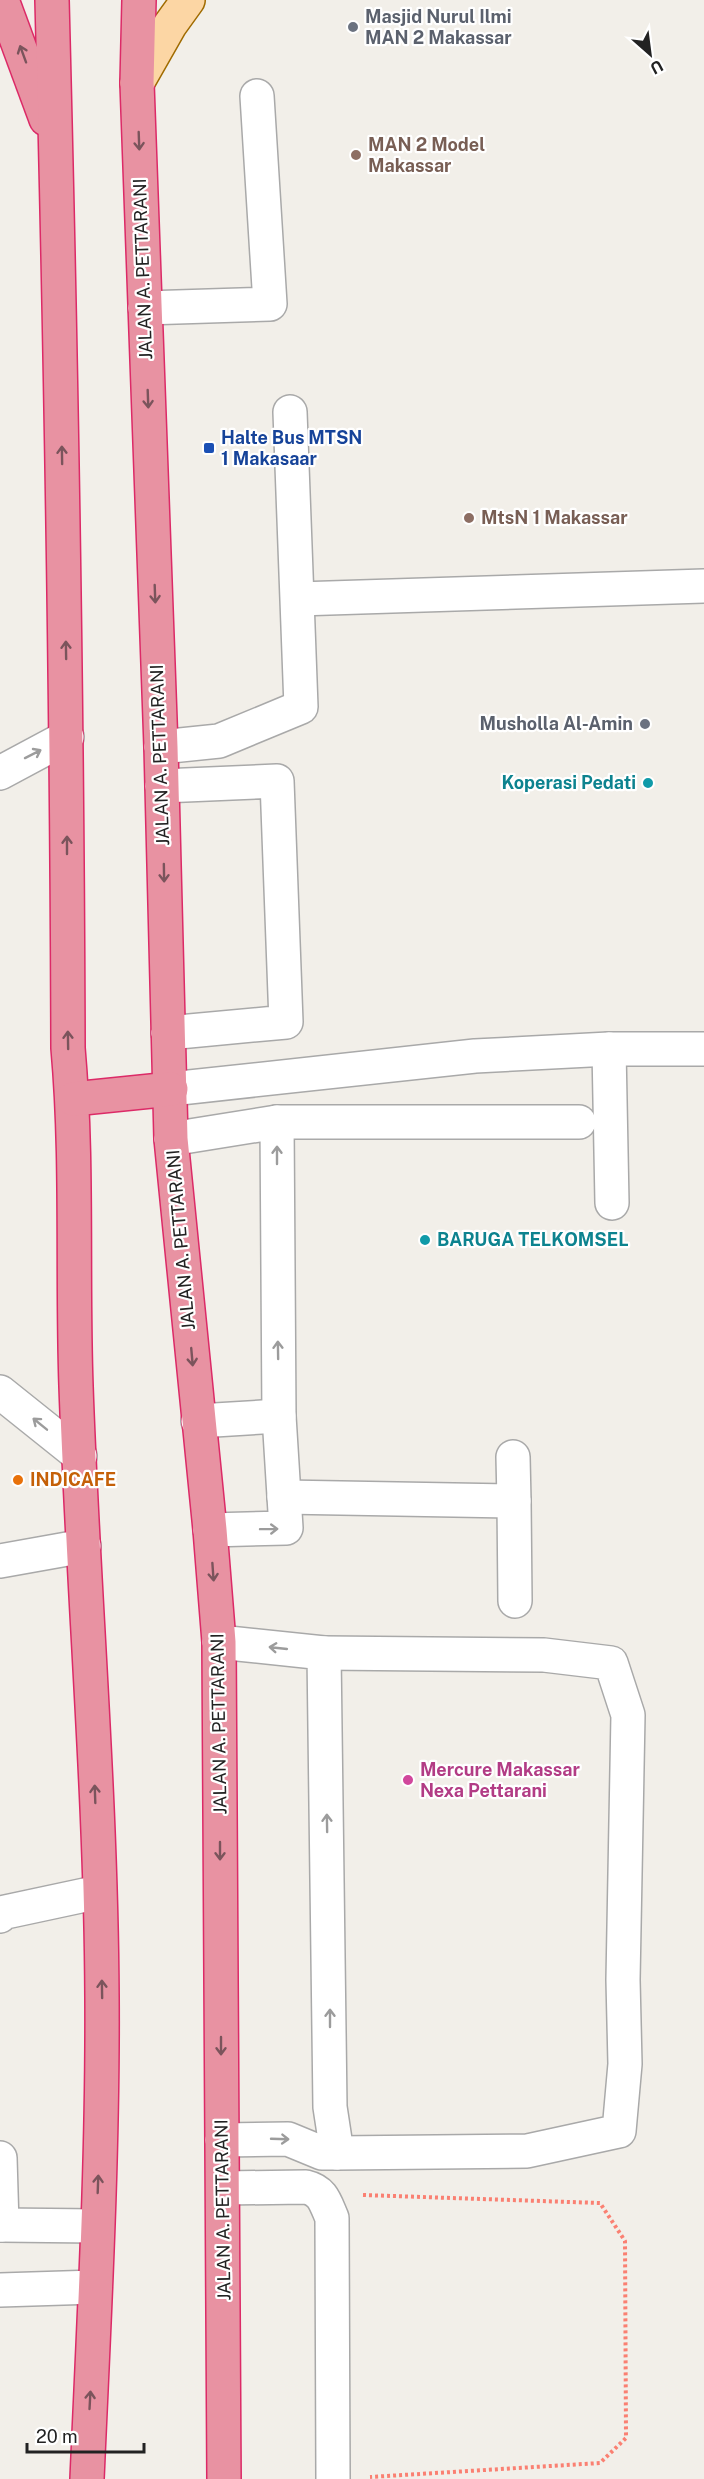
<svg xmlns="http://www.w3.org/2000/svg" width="704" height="2479" font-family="'Public Sans',sans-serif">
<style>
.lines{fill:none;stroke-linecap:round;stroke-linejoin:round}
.minor-casing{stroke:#a9a9a9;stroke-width:36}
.major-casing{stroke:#a06b00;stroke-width:36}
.highway-casing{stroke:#dc2a67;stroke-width:36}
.path{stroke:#fa8072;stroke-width:4;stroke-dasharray:3 3;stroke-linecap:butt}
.minor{stroke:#fff;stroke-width:33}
.major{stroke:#fcd6a4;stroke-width:33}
.highway{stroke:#e892a2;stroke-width:33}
.oneway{stroke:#7b545c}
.oneway2{stroke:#9c9c9c}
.worship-dot{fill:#6b7280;stroke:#fff;stroke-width:2}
.education-dot{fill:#8d6e63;stroke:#fff;stroke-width:2}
.transit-dot{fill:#1a4fb4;stroke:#fff;stroke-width:2}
.culture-dot{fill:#0f9aa8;stroke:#fff;stroke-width:2}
.food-dot{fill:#e8710a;stroke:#fff;stroke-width:2}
.hotel-dot{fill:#d1479c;stroke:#fff;stroke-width:2}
.labels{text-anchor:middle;stroke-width:4.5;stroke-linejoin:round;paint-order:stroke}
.worship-label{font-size:18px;font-weight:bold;fill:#5b616d;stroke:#fff;text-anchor:start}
.education-label{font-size:18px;font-weight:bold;fill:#785e54;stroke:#fff;text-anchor:start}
.street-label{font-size:18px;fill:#222;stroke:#fff}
.transit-label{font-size:18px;font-weight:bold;fill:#164399;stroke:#fff;text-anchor:start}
.culture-label{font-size:18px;font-weight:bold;fill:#0d838f;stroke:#fff;text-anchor:end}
.food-label{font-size:18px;font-weight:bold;fill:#c56008;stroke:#fff;text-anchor:start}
.hotel-label{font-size:18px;font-weight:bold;fill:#b23c85;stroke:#fff;text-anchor:start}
</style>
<rect width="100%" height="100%" fill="#f2efe9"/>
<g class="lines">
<g class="minor-casing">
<g id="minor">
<path d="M145,308l125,-4 -13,-208"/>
<path d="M298,599l406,-13"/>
<path d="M161,747l58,-6 82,-34 -11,-295"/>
<path d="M0,773l67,-36"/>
<path d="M162,786l115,-5 9,241 -118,11"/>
<path d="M609,1049l3,154"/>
<path d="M171,1089l304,-33 134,-7h95"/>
<path d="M277,1122h302"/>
<path d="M171,1139l106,-17 2,294 7,112 -76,2"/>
<path d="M0,1392l80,64"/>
<path d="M198,1421l81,-5"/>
<path d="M284,1497l230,4 -1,-44"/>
<path d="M514,1501l1,100"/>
<path d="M0,1561l84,-15"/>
<path d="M219,1642l105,11 6,454 7,46h-15l-34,-14 -66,1"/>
<path d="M324,1653l220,2 67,8 17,52 -5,265 2,84 -6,67 -92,20 -190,2"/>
<path d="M0,1916l1,-3 98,-21"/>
<path d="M0,2158l2,67"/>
<path d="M223,2188l83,-1c17,4 19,15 26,31l1,261"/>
<path d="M0,2225l97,1"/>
<path d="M0,2290l95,-3"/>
</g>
</g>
<g class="major-casing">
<path id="major" d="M137,83l33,-58 18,-25"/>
</g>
<g class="highway-casing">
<g id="highway">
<path d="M2,0l44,119"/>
<path d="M52,0c9,349 15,698 16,1048 10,112 4,225 8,338 7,203 25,407 26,611 1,161 -8,322 -15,482"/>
<path d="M139,0l-2,83 24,664 10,392 39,391 9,112 5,837"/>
<path d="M73,1099l98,-10"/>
</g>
</g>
<path class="path" d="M363,2195l237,8 25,38 1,197 -26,25 -230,14"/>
<use href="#minor" class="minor"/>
<use href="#major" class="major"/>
<use href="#highway" class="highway"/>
</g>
<defs><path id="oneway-shaft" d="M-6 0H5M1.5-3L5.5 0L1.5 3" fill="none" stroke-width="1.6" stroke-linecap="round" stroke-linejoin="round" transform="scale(1.5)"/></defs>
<g class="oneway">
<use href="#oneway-shaft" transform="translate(23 54) rotate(-110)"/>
<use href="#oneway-shaft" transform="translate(139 141) rotate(88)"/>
<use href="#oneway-shaft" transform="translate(148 399) rotate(88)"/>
<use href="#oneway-shaft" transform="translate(62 455) rotate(-91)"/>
<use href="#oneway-shaft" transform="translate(155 594) rotate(88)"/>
<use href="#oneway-shaft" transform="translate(66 650) rotate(-91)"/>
<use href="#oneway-shaft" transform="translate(67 845) rotate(-90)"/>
<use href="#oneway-shaft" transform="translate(164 873) rotate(89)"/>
<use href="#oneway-shaft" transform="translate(68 1040) rotate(-91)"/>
<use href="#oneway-shaft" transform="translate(192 1357) rotate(85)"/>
<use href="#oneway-shaft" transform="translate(213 1572) rotate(86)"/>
<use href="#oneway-shaft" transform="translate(95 1794) rotate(-92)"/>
<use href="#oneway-shaft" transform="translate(220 1851) rotate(90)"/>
<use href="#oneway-shaft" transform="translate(102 1989) rotate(-91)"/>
<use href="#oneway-shaft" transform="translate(221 2046) rotate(90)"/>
<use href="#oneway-shaft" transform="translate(98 2184) rotate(-88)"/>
<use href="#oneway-shaft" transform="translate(90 2400) rotate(-87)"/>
</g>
<g class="oneway2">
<use href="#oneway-shaft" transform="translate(33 754) rotate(-27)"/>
<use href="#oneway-shaft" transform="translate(277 1155) rotate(-90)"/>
<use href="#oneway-shaft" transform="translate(278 1350) rotate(-91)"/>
<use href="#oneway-shaft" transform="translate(40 1424) rotate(-141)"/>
<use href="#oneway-shaft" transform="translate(269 1529) rotate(-1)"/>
<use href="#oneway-shaft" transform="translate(278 1648) rotate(-174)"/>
<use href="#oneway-shaft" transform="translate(327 1823) rotate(-91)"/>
<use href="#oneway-shaft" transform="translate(330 2018) rotate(-90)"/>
<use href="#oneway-shaft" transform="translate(280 2139) rotate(2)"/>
</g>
<g class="worship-dot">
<circle cx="353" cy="27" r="6"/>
<circle cx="645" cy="724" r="6"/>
</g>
<g class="education-dot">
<circle cx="356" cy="155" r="6"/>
<circle cx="469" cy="518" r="6"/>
</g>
<rect class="transit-dot" x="203" y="442" width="12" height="12" rx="3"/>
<g class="culture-dot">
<circle cx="648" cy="783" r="6"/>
<circle cx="425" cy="1240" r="6"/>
</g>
<circle class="food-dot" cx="18" cy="1480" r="6"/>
<circle class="hotel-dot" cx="408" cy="1780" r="6"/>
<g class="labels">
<g class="worship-label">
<text x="365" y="23">Masjid Nurul Ilmi<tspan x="365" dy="21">MAN 2 Makassar</tspan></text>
<text x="633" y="730" text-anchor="end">Musholla Al-Amin</text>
</g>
<g class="education-label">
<text x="368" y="151">MAN 2 Model<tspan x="368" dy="21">Makassar</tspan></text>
<text x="481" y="524">MtsN 1 Makassar</text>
</g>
<g class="street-label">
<text transform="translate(143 269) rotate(-92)" y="6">JALAN A. PETTARANI</text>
<text transform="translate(160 755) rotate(-92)" y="6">JALAN A. PETTARANI</text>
<text transform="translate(181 1240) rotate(-95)" y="6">JALAN A. PETTARANI</text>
<text transform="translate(219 1724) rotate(-91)" y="6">JALAN A. PETTARANI</text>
<text transform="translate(223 2210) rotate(-91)" y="6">JALAN A. PETTARANI</text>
</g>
<g class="transit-label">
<text x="221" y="444">Halte Bus MTSN<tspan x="221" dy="21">1 Makasaar</tspan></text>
</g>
<g class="culture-label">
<text x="636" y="789">Koperasi Pedati</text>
<text x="437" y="1246" text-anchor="start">BARUGA TELKOMSEL</text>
</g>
<g class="food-label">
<text x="30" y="1486">INDICAFE</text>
</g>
<g class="hotel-label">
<text x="420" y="1776">Mercure Makassar<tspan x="420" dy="21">Nexa Pettarani</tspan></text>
</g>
</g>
<g transform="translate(650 54) rotate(152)" stroke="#ffffff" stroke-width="4.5" paint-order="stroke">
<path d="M0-4.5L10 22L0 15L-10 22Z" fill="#222222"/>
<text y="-9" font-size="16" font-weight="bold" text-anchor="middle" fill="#222222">U</text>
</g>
<path d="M27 2443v9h117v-9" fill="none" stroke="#222222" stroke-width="3"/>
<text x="36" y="2443" font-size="18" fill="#222222" stroke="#ffffff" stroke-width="4.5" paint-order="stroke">20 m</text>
</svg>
